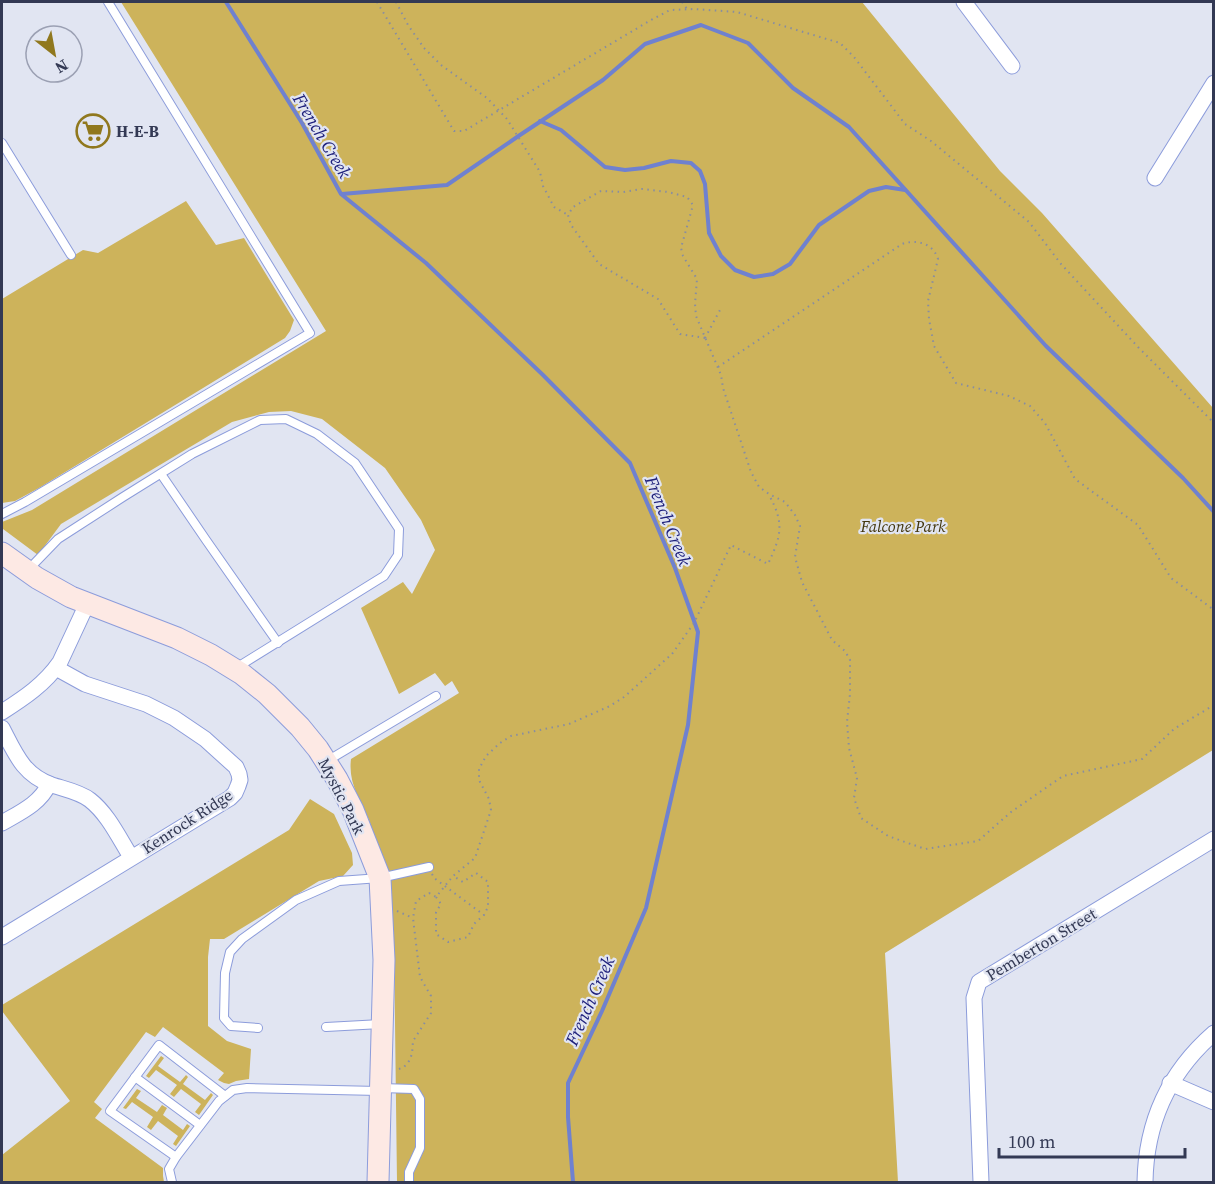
<svg xmlns="http://www.w3.org/2000/svg" width="1215" height="1184" font-family="'Source Serif 4',serif">
<style>
.green{fill:#cdb35b}
.lines{fill:none;stroke-linecap:round;stroke-linejoin:round}
.stream{stroke:#6f81cf;stroke-width:4}
.lane-casing{stroke:#8c9cdb;stroke-width:10}
.street-casing{stroke:#8c9cdb;stroke-width:17}
.secondary-casing{stroke:#8c9cdb;stroke-width:23}
.path{stroke:#888da1;stroke-width:2;stroke-dasharray:1.5 4.5;stroke-linecap:butt}
.lane{stroke:#fff;stroke-width:8}
.street{stroke:#fff;stroke-width:15}
.secondary{stroke:#fde9e4;stroke-width:21}
.labels{text-anchor:middle;stroke-width:4.5;stroke-linejoin:round;paint-order:stroke}
.poi-label{font-size:16px;font-weight:bold;fill:#333954;stroke:#e1e5f2;text-anchor:start}
.park-label{font-size:16px;font-style:italic;fill:#42360d;stroke:#e1e5f2}
.street-label{font-size:16px;fill:#333954;stroke:#e1e5f2}
.water-label{font-size:18px;font-style:italic;fill:#1f217c;stroke:#e1e5f2}
</style>
<rect width="100%" height="100%" fill="#e1e5f2"/>
<g class="green">
<path d="M121,2h741l138,169 42,42 171,195v342l-328,203 13,229h-501l-3,-240c-3,-29 -7,-58 -15,-87 -3,-11 -6,-24 -10,-35 -9,-21 -21,-37 -18,-61l108,-66 -7,-12 -7,5 -10,-13 -36,21 -38,-86 42,-26 9,12 23,-44 -14,-30 -36,-52 -63,-49 -31,-8 -22,1 -37,10 -171,102 -23,31 -35,-26 -1,-7 30,-12 294,-179z"/>
<path d="M186,201l30,44 28,-7 50,82 -4,11 -5,7 -246,150 -24,13 -13,2v-204l81,-49 15,3z"/>
<path d="M310,799l24,15 18,39 1,12 -10,11 -24,5 -95,58h-14l-2,18v69l19,15 24,8 -2,30 -13,2 -7,3 -5,-1 -6,-3 6,-7 -61,-46 -8,10 -9,-5 -52,70 8,7 -7,9 68,50v8l1,6h-162v-27l68,-54 -68,-90v-6l287,-175z"/>
<path d="M161,1056l3,2 -6,8 22,16 6,-7 2,2 -5,7 22,16 6,-7 2,2 -14,20 -4,-3 6,-8 -20,-15 -7,8 -4,-3 7,-9 -21,-15 -7,8 -3,-2z"/>
<path d="M137,1089l4,2 -5,7 21,14 5,-7 5,3 -4,7 20,15 4,-6 3,2 -14,20 -3,-2 5,-8 -20,-15 -7,9 -4,-3 6,-10 -21,-15 -6,7 -3,-1z"/>
</g>
<g class="lines">
<g class="stream">
<path d="M226,2l76,121 39,71 85,69 117,112 87,88 45,105 23,64 -10,93 -42,183 -44,103 -34,72v34l5,65"/>
<path d="M540,121l21,9 44,37 20,3 19,-2 27,-7 20,2 9,8 5,13 4,49 12,23 14,14 19,7 19,-3 17,-10 29,-39 50,-34 17,-4 19,3"/>
<path d="M342,194l105,-9 73,-50 83,-55 42,-36 56,-19 47,18 45,45 56,39 197,219 137,132 31,34"/>
</g>
<g class="lane-casing">
<g id="lane">
<path d="M2,143l69,112"/>
<path d="M161,474l45,66 72,103"/>
<path d="M2,514l23,-12 285,-169 -202,-331"/>
<path d="M29,569l29,-30 65,-42 69,-43 68,-34 26,-1 31,15 38,29 44,66 -1,26 -14,21 -148,92"/>
<path d="M327,761l109,-65"/>
<path d="M326,1027l55,-3"/>
<path d="M258,1028l-27,-2 -7,-8 1,-45 5,-21 12,-13 54,-39 43,-19 41,-3 49,-11"/>
<path d="M135,1077l65,48"/>
<path d="M381,1088l33,1 6,10v49l-11,24v10"/>
<path d="M176,1157l-66,-46 49,-66 66,51"/>
<path d="M172,1182l-3,-13 7,-12 43,-56 14,-11 14,-2 132,3"/>
</g>
</g>
<g class="street-casing">
<g id="street">
<path d="M964,2l48,64"/>
<path d="M1155,178l59,-95"/>
<path d="M2,712c22,-14 43,-28 58,-50l27,-58"/>
<path d="M2,728c13,25 21,47 50,57 12,4 28,7 38,15 18,14 29,38 41,57"/>
<path d="M2,823c17,-10 38,-19 47,-39"/>
<path d="M2,937l228,-139 5,-5 3,-7 2,-6 -1,-6 -3,-7 -31,-28 -31,-21 -28,-14 -61,-20 -29,-16"/>
<path d="M1170,1083l44,19"/>
<path d="M981,1182l-7,-184 5,-16 235,-143"/>
<path d="M1145,1182c1,-60 23,-109 69,-149"/>
</g>
</g>
<g class="secondary-casing">
<path id="secondary" d="M2,553l35,25 34,19 106,41 34,17 31,19 25,20 33,33 18,22 19,30 16,31 27,68 4,82 -6,222"/>
</g>
<g class="path">
<path d="M377,2l77,129h10l187,-111 19,-10 24,-1 43,3 103,31 14,14 51,67 26,17 98,81 32,42 77,83 76,76"/>
<path d="M396,2l12,23 16,23 17,17 46,33 20,21 33,53 3,14 11,21 14,8"/>
<path d="M682,2l5,7"/>
<path d="M705,338l-25,-4 -22,-35 -59,-35 -28,-39 -3,-10 5,-8 28,-16 22,1 19,-3 26,3 19,5 6,8 -12,43 2,8 14,23 -2,25 1,12 25,59 2,13 28,84 8,15 10,7 16,8 10,13 5,11 -5,31 7,25 30,58 13,11 5,9v34l-3,28 2,26 8,30 -3,20 7,20 27,18 37,13 53,-8 33,-29 52,-36 79,-17 32,-30 40,-24"/>
<path d="M705,338l15,-28"/>
<path d="M718,367l184,-123c14,-5 31,-1 36,15l-10,42 1,18 5,27 22,37 53,13 21,10 15,17 30,56 63,46 33,53 43,32"/>
<path d="M432,874l2,4 50,37"/>
<path d="M436,897l5,7 -5,8v22l12,8 20,-5 6,-13 10,-9 4,-8v-25l-12,-9 -13,9 -10,-6"/>
<path d="M397,911l16,7"/>
<path d="M399,1069l5,-2 5,-6 3,-7 1,-13 18,-28v-17l-11,-19 -7,-59 3,-17 13,-8 7,4 17,-21 22,-18 16,-48 -2,-11 -10,-19v-11l7,-13 14,-13 11,-7 58,-12 41,-18 14,-9 48,-43 22,-31 37,-78 37,19c13,-28 17,-40 1,-69"/>
</g>
<use href="#lane" class="lane"/>
<use href="#street" class="street"/>
<use href="#secondary" class="secondary"/>
</g>
<defs>
<g id="supermarket-ring" transform="scale(1.725)"><circle r="9.5" fill="#e1e5f2" stroke="#90781e" stroke-width="1.5"/><path d="M-6-5.5h2.5l.6 2H6L4.5 2H-2.5L-4.4-4H-6ZM-1.5 3.2a1.3 1.3 0 1 0 .1 0ZM3 3.2a1.3 1.3 0 1 0 .1 0Z" fill="#90781e"/></g>
</defs>
<g fill-rule="evenodd">
<use href="#supermarket-ring" x="93" y="131"/>
</g>
<g class="labels">
<g class="poi-label">
<text x="116" y="137">H-E-B</text>
</g>
<g class="park-label">
<text x="903" y="532">Falcone Park</text>
</g>
<g class="street-label">
<text transform="translate(342 796) rotate(63)" y="6">Mystic Park</text>
<text transform="translate(187 821) rotate(-33)" y="6">Kenrock Ridge</text>
<text transform="translate(1041 944) rotate(-31)" y="6">Pemberton Street</text>
</g>
<g class="water-label">
<text transform="translate(322 136) rotate(59)" y="6">French Creek</text>
<text transform="translate(668 521) rotate(68)" y="6">French Creek</text>
<text transform="translate(590 1001) rotate(-66)" y="6">French Creek</text>
</g>
</g>
<rect width="1215" height="1184" fill="none" stroke="#333954" stroke-width="6"/>
<g transform="translate(54 54) rotate(149)"><circle r="28" fill="#e1e5f2" stroke="#9ba0b3" stroke-width="1.5"/>
<path d="M0-4.5L10 22L0 15L-10 22Z" fill="#90781e"/>
<text y="-9" font-size="16" font-weight="bold" text-anchor="middle" fill="#333954">N</text>
</g>
<path d="M999 1148v9h186v-9" fill="none" stroke="#333954" stroke-width="3"/>
<text x="1008" y="1148" font-size="18" fill="#333954" stroke="#e1e5f2" stroke-width="4.5" paint-order="stroke">100 m</text>
</svg>
